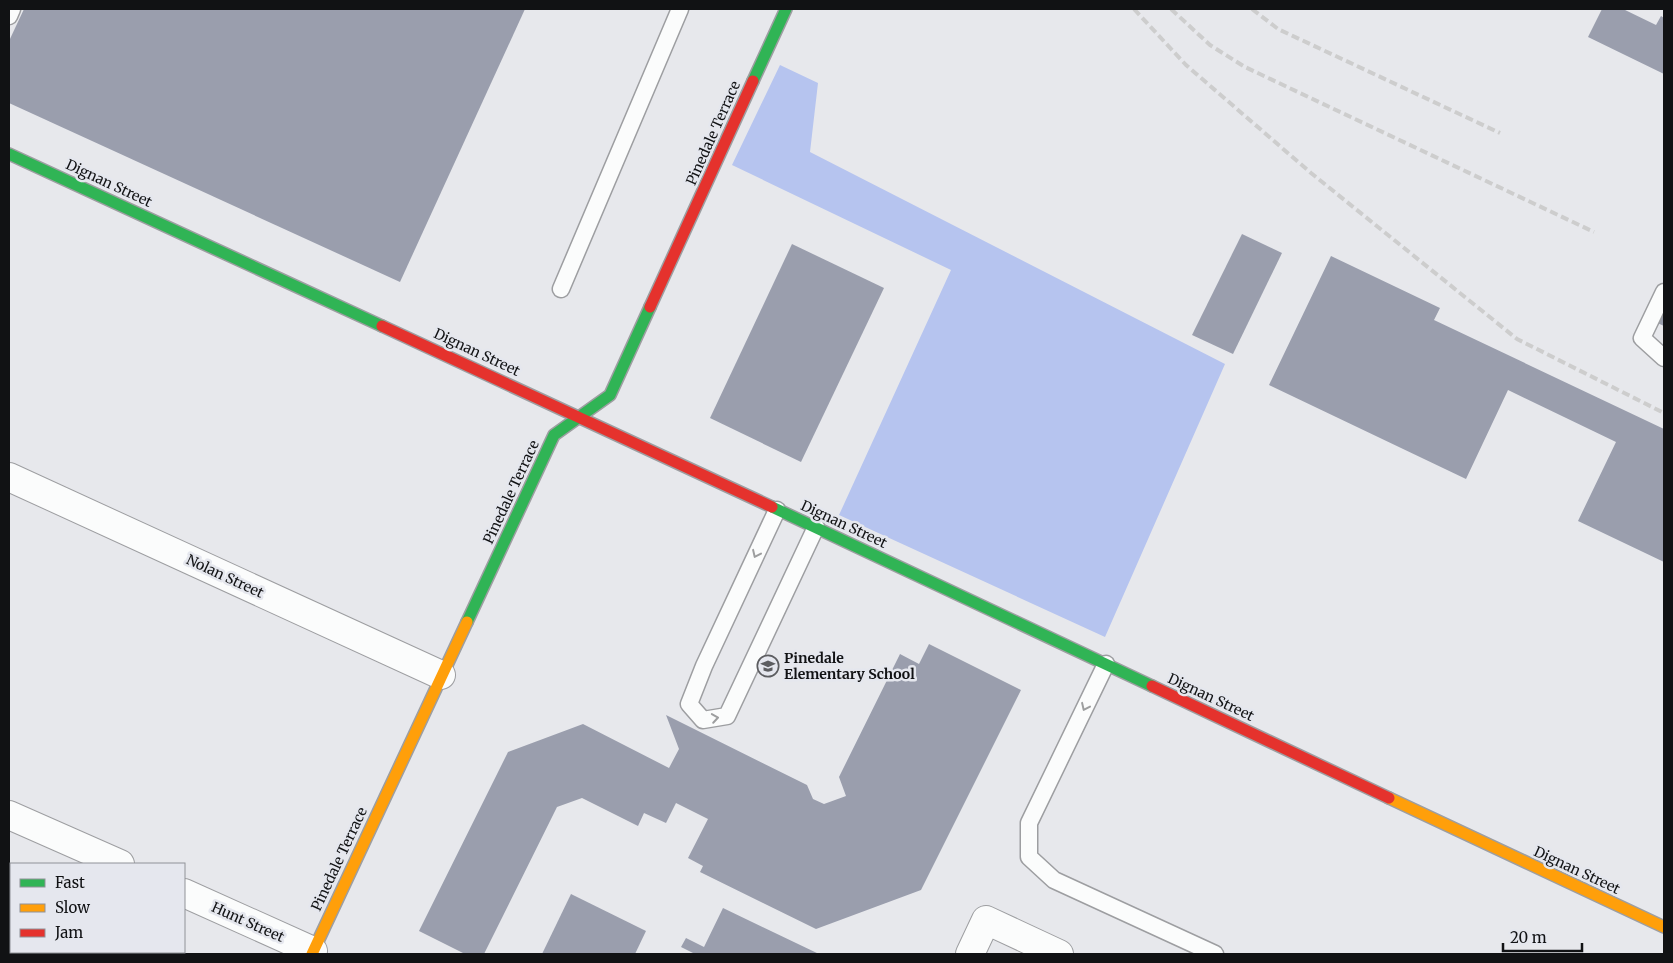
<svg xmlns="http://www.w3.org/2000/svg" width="1673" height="963" font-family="Merriweather,serif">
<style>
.forest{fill:#b6c4ef}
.building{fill:#9a9ead}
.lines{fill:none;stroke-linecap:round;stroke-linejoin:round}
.lane-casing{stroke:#9d9ea1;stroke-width:19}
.street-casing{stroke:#9d9ea1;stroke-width:30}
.fast-casing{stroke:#9d9ea1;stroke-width:14}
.slow-casing{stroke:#9d9ea1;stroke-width:14}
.jam-casing{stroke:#9d9ea1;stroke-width:14}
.lane{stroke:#fbfcfc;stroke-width:16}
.street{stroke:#fbfcfc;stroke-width:28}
.fast{stroke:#30b455;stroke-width:11}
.slow{stroke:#ff9f0a;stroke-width:11}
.jam{stroke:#e5322d;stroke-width:11}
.rail{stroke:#cdcdcd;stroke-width:4;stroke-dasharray:8 4;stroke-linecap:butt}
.oneway{stroke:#9d9e9f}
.labels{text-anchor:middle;stroke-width:5;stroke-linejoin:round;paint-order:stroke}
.street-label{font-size:14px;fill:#111214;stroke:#e5e7ee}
.poi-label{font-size:14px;font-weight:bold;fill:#111214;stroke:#e5e7ee;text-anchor:start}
</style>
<rect width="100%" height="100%" fill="#e7e8ec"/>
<path class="forest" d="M780,65l38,18 -8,69 415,212 -120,273 -266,-122 112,-245 -219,-105z"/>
<g class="building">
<path d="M24,9h501l-125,273 -391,-179v-62z"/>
<path d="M1602,9h21l33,16 5,-9 3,2v56l-76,-37z"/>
<path d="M1242,234l40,19 -49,101 -41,-19z"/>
<path d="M792,244l92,44 -83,174 -91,-44z"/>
<path d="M1331,256l109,52 -6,12 230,109v133l-86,-41 38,-79 -108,-52 -42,89 -197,-94z"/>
<path d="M1664,297v29l-11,-5z"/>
<path d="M929,644l92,46 -100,200 -105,39 -116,-57 3,-6 -15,-8 20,-39 -32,-16 -10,20 -22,-10 -6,13 -56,-28 -25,9 -73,147h-19l-46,-23 89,-179 75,-28 86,44 10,-19 -13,-34 141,70 6,14 11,5 22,-8 -7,-19 61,-123 19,10z"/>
<path d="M571,894l75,37 -11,23h-93z"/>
<path d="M723,908l96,46h-124l-14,-7 5,-9 18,9z"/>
</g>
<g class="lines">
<g class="lane-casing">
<g id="lane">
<path d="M9,16l3,-7"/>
<path d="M561,289l119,-280"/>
<path d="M1664,292l-22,46 22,20"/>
<path d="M777,510l-73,156 -15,38 14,16 24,-4 89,-189"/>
<path d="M1106,664l-77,159v34l25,23 161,74"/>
</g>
</g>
<g class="street-casing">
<g id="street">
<path d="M9,477l432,198"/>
<path d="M9,815l111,49"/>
<path d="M184,893l129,58"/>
<path d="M970,954l16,-34 73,34"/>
</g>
</g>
<g class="fast-casing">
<g id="fast">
<path d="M753,81l33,-72"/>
<path d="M9,154l373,172"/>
<path d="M772,507l380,179"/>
<path d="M467,622l87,-187 56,-40 40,-88"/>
</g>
</g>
<g class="slow-casing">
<g id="slow">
<path d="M1389,798l275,129"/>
<path d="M312,954l155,-332"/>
</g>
</g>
<g class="jam-casing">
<g id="jam">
<path d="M650,307l103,-226"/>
<path d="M382,326l390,181"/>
<path d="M1152,686l237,112"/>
</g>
</g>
<use href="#lane" class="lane"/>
<use href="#street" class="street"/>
<use href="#fast" class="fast"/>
<use href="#slow" class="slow"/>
<use href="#jam" class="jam"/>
<g class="rail">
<path d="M1134,9l52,56 125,108 206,166 147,74"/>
<path d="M1171,9l39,36 35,22 349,165"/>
<path d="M1252,9l26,20 222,104"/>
</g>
</g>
<defs><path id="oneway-chevron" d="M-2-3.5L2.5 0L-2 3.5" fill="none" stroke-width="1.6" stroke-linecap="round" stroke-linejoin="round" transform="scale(1.25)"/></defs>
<g class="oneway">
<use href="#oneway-chevron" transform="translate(756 554) rotate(115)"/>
<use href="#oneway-chevron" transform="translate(1085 707) rotate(115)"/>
<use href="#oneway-chevron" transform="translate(715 718) rotate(-9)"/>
</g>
<defs>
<g id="school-ring" transform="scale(1.125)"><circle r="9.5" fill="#e5e7ee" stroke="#5c5d60" stroke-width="1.5"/><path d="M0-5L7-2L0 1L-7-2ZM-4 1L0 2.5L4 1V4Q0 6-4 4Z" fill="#5c5d60"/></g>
</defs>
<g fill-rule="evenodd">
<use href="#school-ring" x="768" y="666"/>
</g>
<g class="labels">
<g class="street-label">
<text transform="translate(713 133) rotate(-66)" y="5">Pinedale Terrace</text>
<text transform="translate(109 183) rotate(25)" y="5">Dignan Street</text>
<text transform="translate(477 352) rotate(25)" y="5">Dignan Street</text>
<text transform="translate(511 492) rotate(-65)" y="5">Pinedale Terrace</text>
<text transform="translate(844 524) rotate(25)" y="5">Dignan Street</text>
<text transform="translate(225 576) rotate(25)" y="5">Nolan Street</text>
<text transform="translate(1211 697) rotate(25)" y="5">Dignan Street</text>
<text transform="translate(339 859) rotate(-65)" y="5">Pinedale Terrace</text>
<text transform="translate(1577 870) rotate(25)" y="5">Dignan Street</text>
<text transform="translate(248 922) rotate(24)" y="5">Hunt Street</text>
</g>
<g class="poi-label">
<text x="784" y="663">Pinedale<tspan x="784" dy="16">Elementary School</tspan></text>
</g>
</g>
<rect width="1673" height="963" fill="none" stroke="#111214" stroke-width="20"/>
<rect x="10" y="863" width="175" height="90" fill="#e5e7ee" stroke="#909297"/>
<rect x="20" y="879" width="25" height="8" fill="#30b455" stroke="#909297"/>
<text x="55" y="888" font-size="15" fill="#111214">Fast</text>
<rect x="20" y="904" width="25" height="8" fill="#ff9f0a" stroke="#909297"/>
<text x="55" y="913" font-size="15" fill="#111214">Slow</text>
<rect x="20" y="929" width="25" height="8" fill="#e5322d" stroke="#909297"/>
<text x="55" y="938" font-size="15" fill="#111214">Jam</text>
<path d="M1503 943v8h79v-8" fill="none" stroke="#111214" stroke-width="2.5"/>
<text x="1510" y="943" font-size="15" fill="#111214" stroke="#e5e7ee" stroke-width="4" paint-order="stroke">20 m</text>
</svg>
